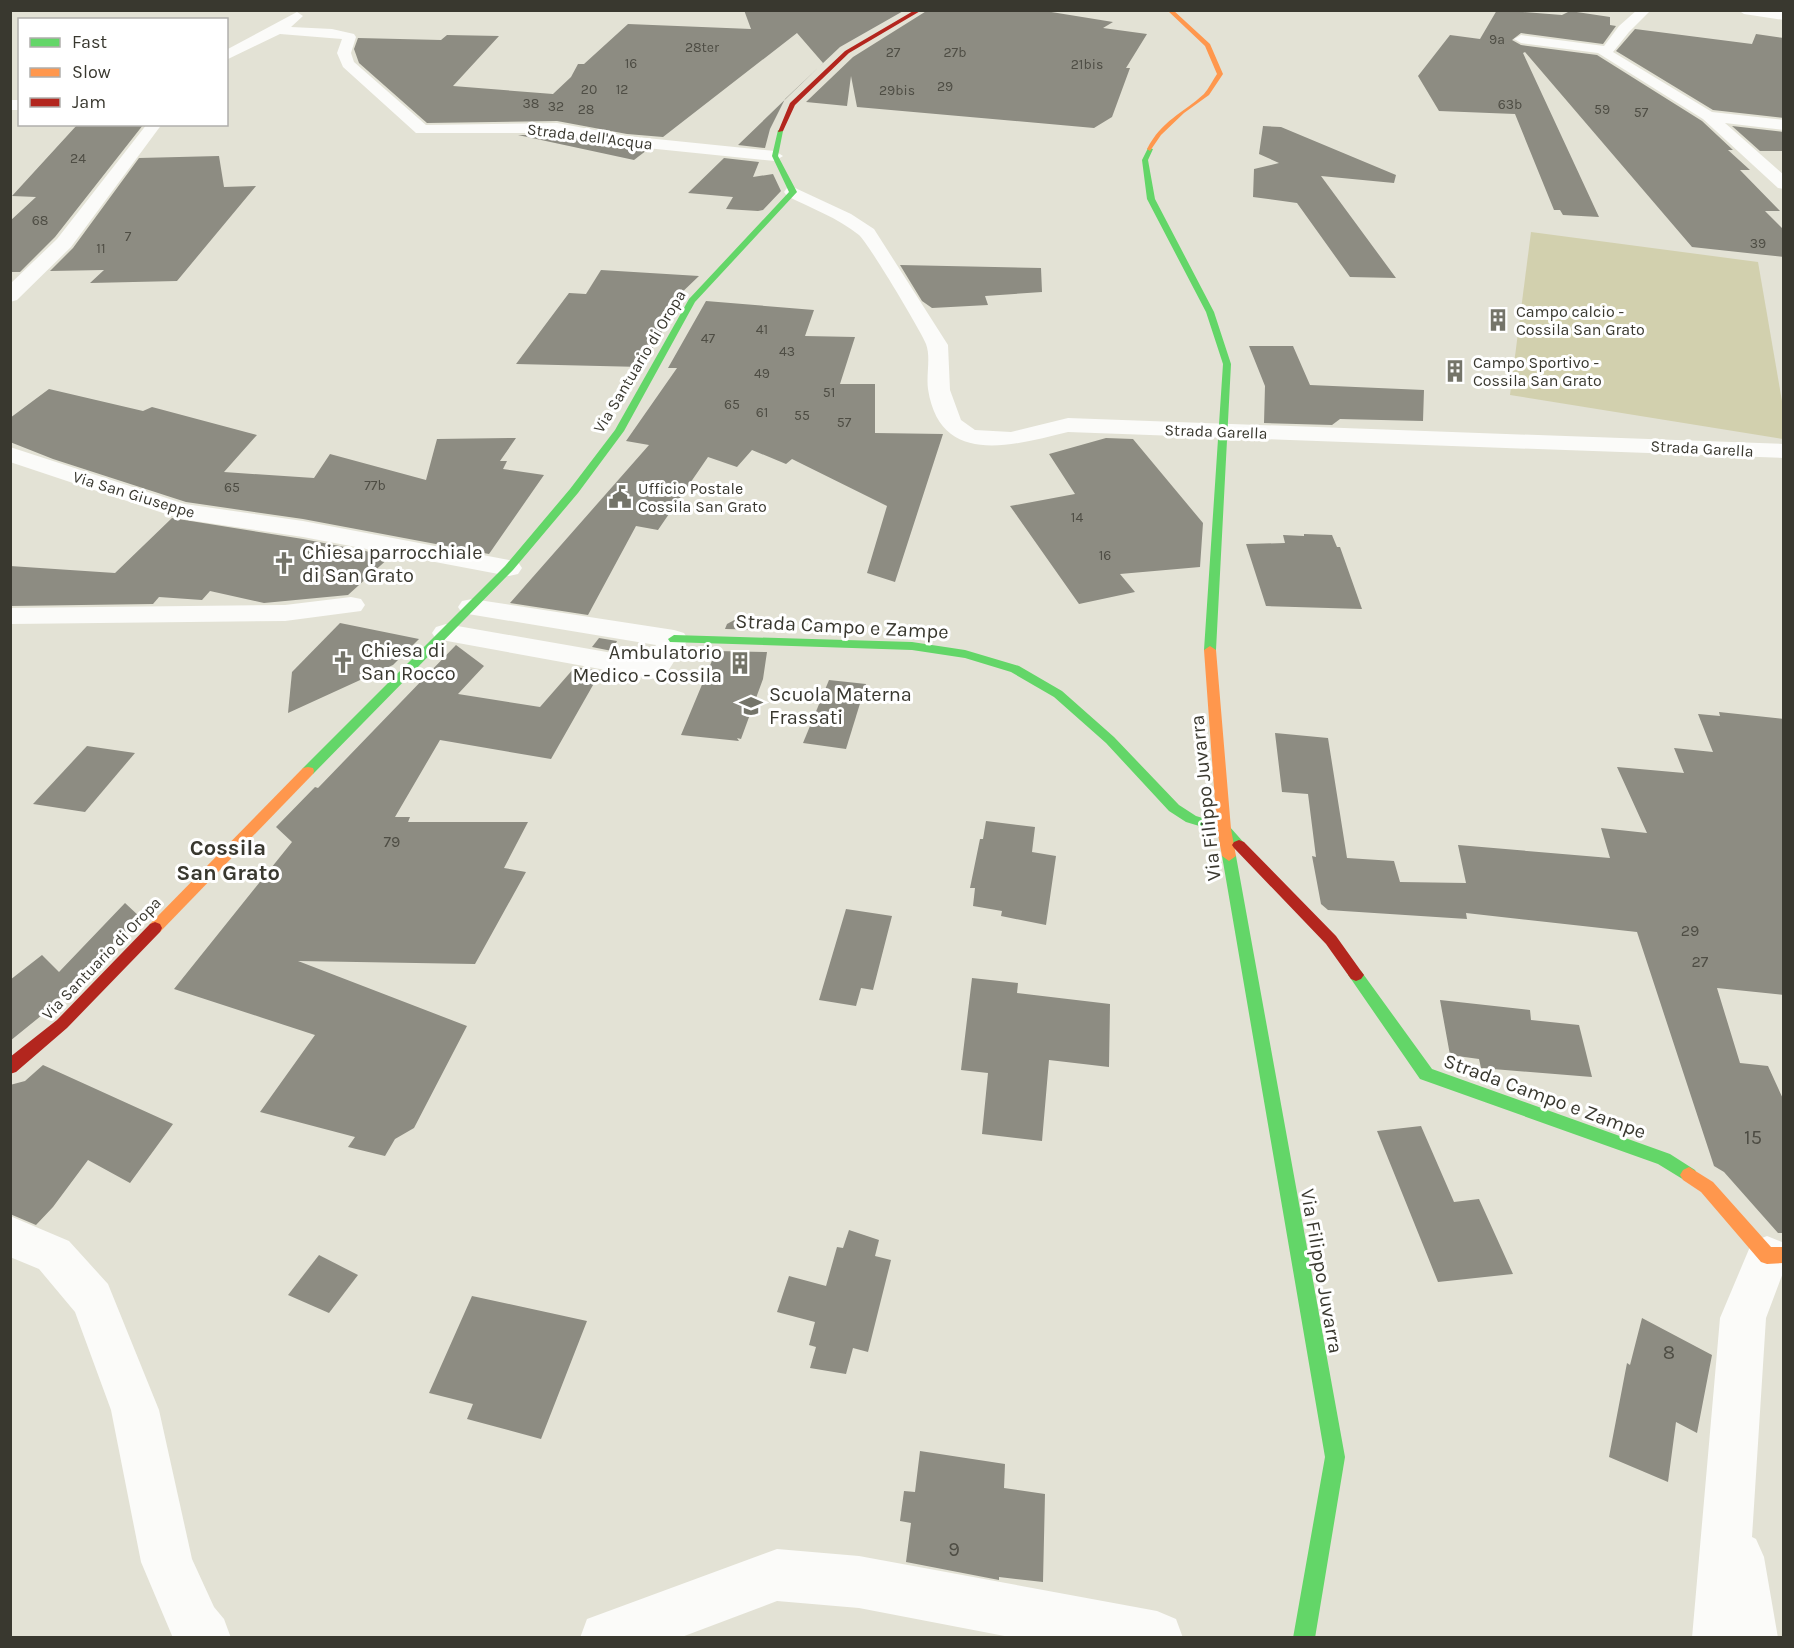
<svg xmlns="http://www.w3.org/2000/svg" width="1794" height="1648" font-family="Karla,sans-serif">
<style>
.green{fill:#d2d0ae}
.building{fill:#8d8c82}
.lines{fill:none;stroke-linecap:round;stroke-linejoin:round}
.street{fill:#fbfbf9;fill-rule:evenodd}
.fast{fill:#63d668;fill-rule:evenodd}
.slow{fill:#ff974d;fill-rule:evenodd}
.jam{fill:#b3261e;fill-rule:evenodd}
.labels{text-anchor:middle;stroke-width:6;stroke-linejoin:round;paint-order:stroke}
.far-number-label{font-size:14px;fill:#4e4d44}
.far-street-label{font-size:16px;fill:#39382f;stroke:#fff}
.far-poi-label{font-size:16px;fill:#39382f;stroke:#fff;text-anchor:start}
.number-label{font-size:16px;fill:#4e4d44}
.poi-label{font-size:20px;fill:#39382f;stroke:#fff;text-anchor:start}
.street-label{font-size:20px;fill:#39382f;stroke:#fff}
.near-number-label{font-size:20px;fill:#4e4d44}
.quarter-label{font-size:22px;font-weight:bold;fill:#39382f;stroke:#fff}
</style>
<rect width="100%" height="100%" fill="#e3e2d5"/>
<path class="green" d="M1531,232l227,30 25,145v32l-273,-44z"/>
<g class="building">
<path d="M744,10h161l-65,37 -55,52 -15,30 -5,19 -27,-3 85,-82 -26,-30 -134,104 -36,-3 -70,-13 -130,2 -68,-60 -5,-14 4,-11 83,2 6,-5 52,1 -46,50 100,8 18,-17 7,-13h6l44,-40 123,5z"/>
<path d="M928,10h111l74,12 -10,6 44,6 -21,34h4l-18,49 -18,11 -237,-21 -6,-31 -4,30 -41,-4 47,-45z"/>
<path d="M1497,10l65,5 8,-4 40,6v8l6,1 -13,18 -82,-11 -9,7 9,5 76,10 105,66 31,29h-5l22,20h-10l40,41h-15l19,19v27l-92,-10 -167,-195 -2,1 76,164 -36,-2 -3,-5h-6l-39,-96 -76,-3 -21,-35 32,-41 30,4z"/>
<path d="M1635,29l117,15 4,-10 28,4v80l-71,-8 -97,-59z"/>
<path d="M77,125h66l-88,112 -35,35h-10v-51l26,-24 -24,-1z"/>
<path d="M1263,126l18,1 115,48 -2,8 -73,-7 75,102 -46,-1 -53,-74 -44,-6 1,-28 25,-6 -20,-9z"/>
<path d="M1732,126l52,6v19h-24z"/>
<path d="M518,135h39l90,15 -13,10z"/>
<path d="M219,156l5,31 32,-1 -79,95 -87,2 14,-13 -54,1 23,-23 66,-90z"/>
<path d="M724,158l35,4 -6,15 20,-3 8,17 -18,19 -5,1 -32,-2 7,-12 -45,-4z"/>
<path d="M900,265l141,3 1,24 -57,4 3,9 -56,3 -10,-7z"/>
<path d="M601,270l98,6 -23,22 5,1 -39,68 -126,-3 53,-71 17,1z"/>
<path d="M706,301l108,9 -9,26 50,1 -15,47h35v49l68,1 -48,148 -28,-9 20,-67 -95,-47 -6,5 -34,-14 -15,17 -29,-10 -50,73 -22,-4 -48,89 -78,-12 139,-158 -23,-4 51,-73h-9z"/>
<path d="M1249,346h44l17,39 114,5 -1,31 -83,-2 -8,6 -68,-2 1,-37z"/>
<path d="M49,389l94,22 9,-4 105,28 -33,37 90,6 16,-24 96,26 11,-41 79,-1 -16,23h7l-4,8 41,6 -55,79 -186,-35 -117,-17 -133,-43 -43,-17v-24z"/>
<path d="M1106,438l27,1 70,84 -3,44 -80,7 15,18 -56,12 -69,-98 65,-12 -26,-40z"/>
<path d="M172,518l131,21 88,17 -43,39 -84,8 -54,-12 -8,9 -43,-3 -6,7 -143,2v-40l105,7z"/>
<path d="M1304,534l28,1 5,12h3l22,62 -96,-3 -20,-62 39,-1 -2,-8 21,1z"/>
<path d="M740,617l31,3 -1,10 -45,-1 2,-5z"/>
<path d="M340,623l79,16 -26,26 -105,48 4,-41z"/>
<path d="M599,638l18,3 -5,10 -20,-4z"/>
<path d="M456,645l28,21 -26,28 82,13 35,-40 26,4 -50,88 -111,-19 -45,77h15l-2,5h120l-24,46 22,4 -51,92 -177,-3 169,65 -53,102 -19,11 -10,17 -37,-9 7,-10 -95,-25 55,-77 -141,-46 118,-147 -16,-15 39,-40 3,1z"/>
<path d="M716,651l51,1 -4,27 -22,60 -4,-1 2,3 -58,-6z"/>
<path d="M829,680l37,4 -20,65 -43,-6z"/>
<path d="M1719,712l65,7v276l-67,-7 23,75 28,3 16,35v132h-6l-54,-61 -10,-6 -77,-234 -171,-19 1,6 -139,-9 -7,-6 -9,-48 4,1 -8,-63 -26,-2 -7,-59 53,5 19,120 47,3 6,21 66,1 -8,-38 152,13 -9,-30 46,5 -30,-66 67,6 -10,-25 39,4 -15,-38 22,2z"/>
<path d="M87,746l48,7 -50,59 -52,-8z"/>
<path d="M986,821l49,6 -3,25 24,4 -10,69 -45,-9 1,-5 -29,-5 2,-18h-5l10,-49h3z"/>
<path d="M125,903l15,14 -93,94 -37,30v-61l32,-25 17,17z"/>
<path d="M846,909l46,7 -19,74 -12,-2 -5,18 -37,-6z"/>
<path d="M972,978l46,5 -1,10 93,11 -1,63 -60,-7 -7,81 -60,-7 6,-61 -27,-3z"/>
<path d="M1440,1000l90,10 1,10 48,5 13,52 -111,-9 -2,-9 -29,-4z"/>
<path d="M43,1065l130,59 -43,59 -42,-23 -35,47 -17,18 -26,-11v-129l15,-4z"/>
<path d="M1421,1126l33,76 25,-3 34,75 -75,8 -61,-151z"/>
<path d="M849,1230l30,10 -4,16 16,4 -23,92 -15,-4 -7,26 -36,-6 6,-21 -7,-2 6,-23 -38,-10 12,-36 37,10 11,-39 6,1z"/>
<path d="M319,1255l39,20 -29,38 -41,-18z"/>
<path d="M472,1296l115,25 -46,118 -74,-20 6,-15 -44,-11z"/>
<path d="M1642,1318l70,37 -15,78 -21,-11 -8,60 -59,-25 18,-94 3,2z"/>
<path d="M920,1451l85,13 -1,24 41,6 -2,88 -44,-5v3l-93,-18 5,-39 -11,-2 4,-30 11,1z"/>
</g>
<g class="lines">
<g class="street">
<path d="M1637,10h14l-22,22 -16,20 99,60 72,8v10l-59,-7 59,52v14l-6,-1 -75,-69 -105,-66 -77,-10 -7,-4 7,-4 83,11 15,-20z"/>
<path d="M1738,10l46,2v8l-40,-6z"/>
<path d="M297,12l6,4 -12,11 41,2 22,5 2,3 -5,16 3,9 72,63 131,-2 70,13 148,15 8,5 -8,5 -148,-15 -70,-13h-141l-73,-66 -6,-14 5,-14 -62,-5 -54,26v-10z"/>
<rect x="10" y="100" width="10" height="10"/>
<path d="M147,124h15l-91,123 -54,53 -7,2v-18l47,-45z"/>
<path d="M793,187l58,27 23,15 74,116 2,45 11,30 14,10 36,2 57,-14 716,26v14l-716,-26c-54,13 -128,36 -140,-43 -2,-14 3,-32 -2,-45 -5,-13 -59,-103 -67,-109 -21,-17 -48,-27 -72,-39l-3,-4 3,-4z"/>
<path d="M10,447l175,57 118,17 206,39 9,2 4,6 -4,6 -9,2 -206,-39 -122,-18 -171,-57z"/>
<path d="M351,597l10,2 4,6 -4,6 -76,10 -275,3v-16l275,-3z"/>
<path d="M472,599l202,31 10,3 4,6 -23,37 -10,3 -219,-40 -4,-6 4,-6 10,-3 201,35 9,-14 -194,-32 -4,-6 4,-6z"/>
<path d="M10,1216l59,25 39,43 51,126 33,149 22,48 10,12 7,19h-58l-32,-76 -30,-152 -36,-98 -36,-43 -29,-12z"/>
<path d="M1767,1236l15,6 2,28 -18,48 -14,219 4,2 8,18 14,81h-86l28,-320 32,-76z"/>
<path d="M777,1549l82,7 298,55 19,8 7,19h-168l-156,-30 -82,-7 -98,37h-99l7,-19z"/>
</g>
<g class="fast">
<path d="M778,130l5,1 -5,25 19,36 -102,110 -71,129 -46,62 -65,77 -200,204h-10l-1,-3 1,-3 202,-202 65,-77 45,-59 74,-131 100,-107 -17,-36z"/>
<path d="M1148,148l5,1 -5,11 7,39 59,113 17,52 -15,286 -6,4 -6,-4 19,-286 -17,-52 -59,-113 -5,-39z"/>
<path d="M674,635l238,7 53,8 54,16 43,25 52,46 65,68 17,11 33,10 17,19 -7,5 -5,-2 -15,-16 -33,-10 -17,-11 -63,-68 -52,-46 -43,-25 -46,-14 -53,-8 -242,-8 -2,-3z"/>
<path d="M1229,851l7,5 109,601 -30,181h-22l32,-181 -103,-601z"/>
<path d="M1356,969l5,2 71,98 238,85 25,16 3,5 -3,5 -6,3 -31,-19 -238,-85 -69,-100 -3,-4 3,-4z"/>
</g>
<g class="slow">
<path d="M1167,10h6l37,34 13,30 -14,21 -25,18 -23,22 -11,16 -3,-2c15,-29 35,-35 57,-55 5,-6 9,-14 13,-20l-12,-28z"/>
<path d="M1210,646l6,4 15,179 5,27 -7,5 -7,-5 -5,-27 -13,-179z"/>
<path d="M308,767l5,1 1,3 -1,3 -153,158h-10l-2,-4 2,-4 153,-156z"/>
<path d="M1689,1167l24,15 58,65h13v16l-17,1 -6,-2 -60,-70 -18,-12 -3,-5 3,-5z"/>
</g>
<g class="jam">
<path d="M915,10h7l-73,43 -54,52 -12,26 -5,1 12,-29 55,-52z"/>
<path d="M1239,840l5,2 92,94 25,35 3,4 -3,4 -5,2 -5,-2 -25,-35 -92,-96 -2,-3 2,-3z"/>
<path d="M155,922l5,2 2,4 -2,4 -93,96 -51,44 -6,2v-17l47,-37 93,-96z"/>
</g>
</g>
<defs>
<g id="building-bare" transform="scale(1.8)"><path d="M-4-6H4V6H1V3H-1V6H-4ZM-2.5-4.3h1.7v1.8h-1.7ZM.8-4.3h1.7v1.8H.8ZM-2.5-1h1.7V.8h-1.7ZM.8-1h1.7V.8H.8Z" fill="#747469" stroke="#fff" stroke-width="2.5" paint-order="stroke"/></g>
<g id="civic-bare" transform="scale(1.8)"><path d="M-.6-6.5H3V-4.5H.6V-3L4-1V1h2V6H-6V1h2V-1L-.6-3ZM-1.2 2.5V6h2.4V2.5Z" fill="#747469" stroke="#fff" stroke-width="2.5" paint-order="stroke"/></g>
<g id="church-bare" transform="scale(1.8)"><path d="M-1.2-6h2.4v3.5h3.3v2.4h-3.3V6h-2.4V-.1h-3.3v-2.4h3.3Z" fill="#747469" stroke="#fff" stroke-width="2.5" paint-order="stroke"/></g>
<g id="school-bare" transform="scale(1.8)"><path d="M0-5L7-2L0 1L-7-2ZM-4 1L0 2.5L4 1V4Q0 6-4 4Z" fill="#747469" stroke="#fff" stroke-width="2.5" paint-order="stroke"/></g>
</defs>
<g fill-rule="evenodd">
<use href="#building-bare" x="1498" y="320"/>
<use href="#building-bare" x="1455" y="371"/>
<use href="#civic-bare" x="620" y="497"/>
<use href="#church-bare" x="284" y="563"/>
<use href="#church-bare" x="343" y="662"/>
<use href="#building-bare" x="740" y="663"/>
<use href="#school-bare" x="751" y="706"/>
</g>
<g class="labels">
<g class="far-number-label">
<text x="1497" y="44">9a</text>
<text x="702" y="52">28ter</text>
<text x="893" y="57">27</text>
<text x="955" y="57">27b</text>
<text x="631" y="68">16</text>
<text x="1087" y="69">21bis</text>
<text x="945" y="91">29</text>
<text x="589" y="94">20</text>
<text x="622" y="94">12</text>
<text x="897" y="95">29bis</text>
<text x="531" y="108">38</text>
<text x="1510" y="109">63b</text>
<text x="556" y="111">32</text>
<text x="586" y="114">28</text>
<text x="1602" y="114">59</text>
<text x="1641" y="117">57</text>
<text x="78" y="163">24</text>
<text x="40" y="225">68</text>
<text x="128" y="241">7</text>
<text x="1758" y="248">39</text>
<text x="101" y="253">11</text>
<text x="762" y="334">41</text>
<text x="708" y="343">47</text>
<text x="787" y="356">43</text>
<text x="762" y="378">49</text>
<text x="829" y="397">51</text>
<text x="732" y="409">65</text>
<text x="762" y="417">61</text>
<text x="802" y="420">55</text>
<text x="844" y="427">57</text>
<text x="375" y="490">77b</text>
<text x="232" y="492">65</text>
<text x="1077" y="522">14</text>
<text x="1105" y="560">16</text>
</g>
<g class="far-street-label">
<text transform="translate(590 136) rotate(7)" y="6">Strada dell'Acqua</text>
<text transform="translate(639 361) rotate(-59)" y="6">Via Santuario di Oropa</text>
<text transform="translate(1216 431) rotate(2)" y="6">Strada Garella</text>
<text transform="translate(1702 448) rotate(3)" y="6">Strada Garella</text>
<text transform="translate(134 494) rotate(17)" y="6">Via San Giuseppe</text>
<text transform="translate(101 958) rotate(-46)" y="6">Via Santuario di Oropa</text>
</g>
<g class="far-poi-label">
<text x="1516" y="317">Campo calcio -<tspan x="1516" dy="18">Cossila San Grato</tspan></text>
<text x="1473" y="368">Campo Sportivo -<tspan x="1473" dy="18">Cossila San Grato</tspan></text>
<text x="638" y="494">Ufficio Postale<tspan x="638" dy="18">Cossila San Grato</tspan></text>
</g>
<g class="number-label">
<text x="392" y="847">79</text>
<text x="1690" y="936">29</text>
<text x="1700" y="967">27</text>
</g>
<g class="poi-label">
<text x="302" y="559">Chiesa parrocchiale<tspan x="302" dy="23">di San Grato</tspan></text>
<text x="361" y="657">Chiesa di<tspan x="361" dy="23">San Rocco</tspan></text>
<text x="722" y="659" text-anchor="end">Ambulatorio<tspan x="722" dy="23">Medico - Cossila</tspan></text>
<text x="769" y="701">Scuola Materna<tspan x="769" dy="23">Frassati</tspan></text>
</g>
<g class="street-label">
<text transform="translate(842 626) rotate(3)" y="7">Strada Campo e Zampe</text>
<text transform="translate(1205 798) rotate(-96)" y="7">Via Filippo Juvarra</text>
<text transform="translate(1545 1096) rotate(20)" y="7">Strada Campo e Zampe</text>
<text transform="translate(1322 1271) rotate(80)" y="7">Via Filippo Juvarra</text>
</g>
<g class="near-number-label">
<text x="1753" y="1144">15</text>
<text x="1669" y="1359">8</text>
<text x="954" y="1556">9</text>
</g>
<g class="quarter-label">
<text x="228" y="855">Cossila<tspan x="228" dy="25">San Grato</tspan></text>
</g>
</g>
<rect width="1794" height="1648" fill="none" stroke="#39382f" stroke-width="24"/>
<rect x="18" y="18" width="210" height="108" fill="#ffffff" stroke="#b0afac" stroke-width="1.5"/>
<rect x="30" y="38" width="30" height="9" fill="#63d668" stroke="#b0afac" stroke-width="1.5"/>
<text x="72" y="48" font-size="18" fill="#39382f">Fast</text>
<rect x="30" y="68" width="30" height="9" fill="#ff974d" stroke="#b0afac" stroke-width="1.5"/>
<text x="72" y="78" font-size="18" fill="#39382f">Slow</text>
<rect x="30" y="98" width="30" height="9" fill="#b3261e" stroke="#b0afac" stroke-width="1.5"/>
<text x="72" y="108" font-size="18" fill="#39382f">Jam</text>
</svg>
